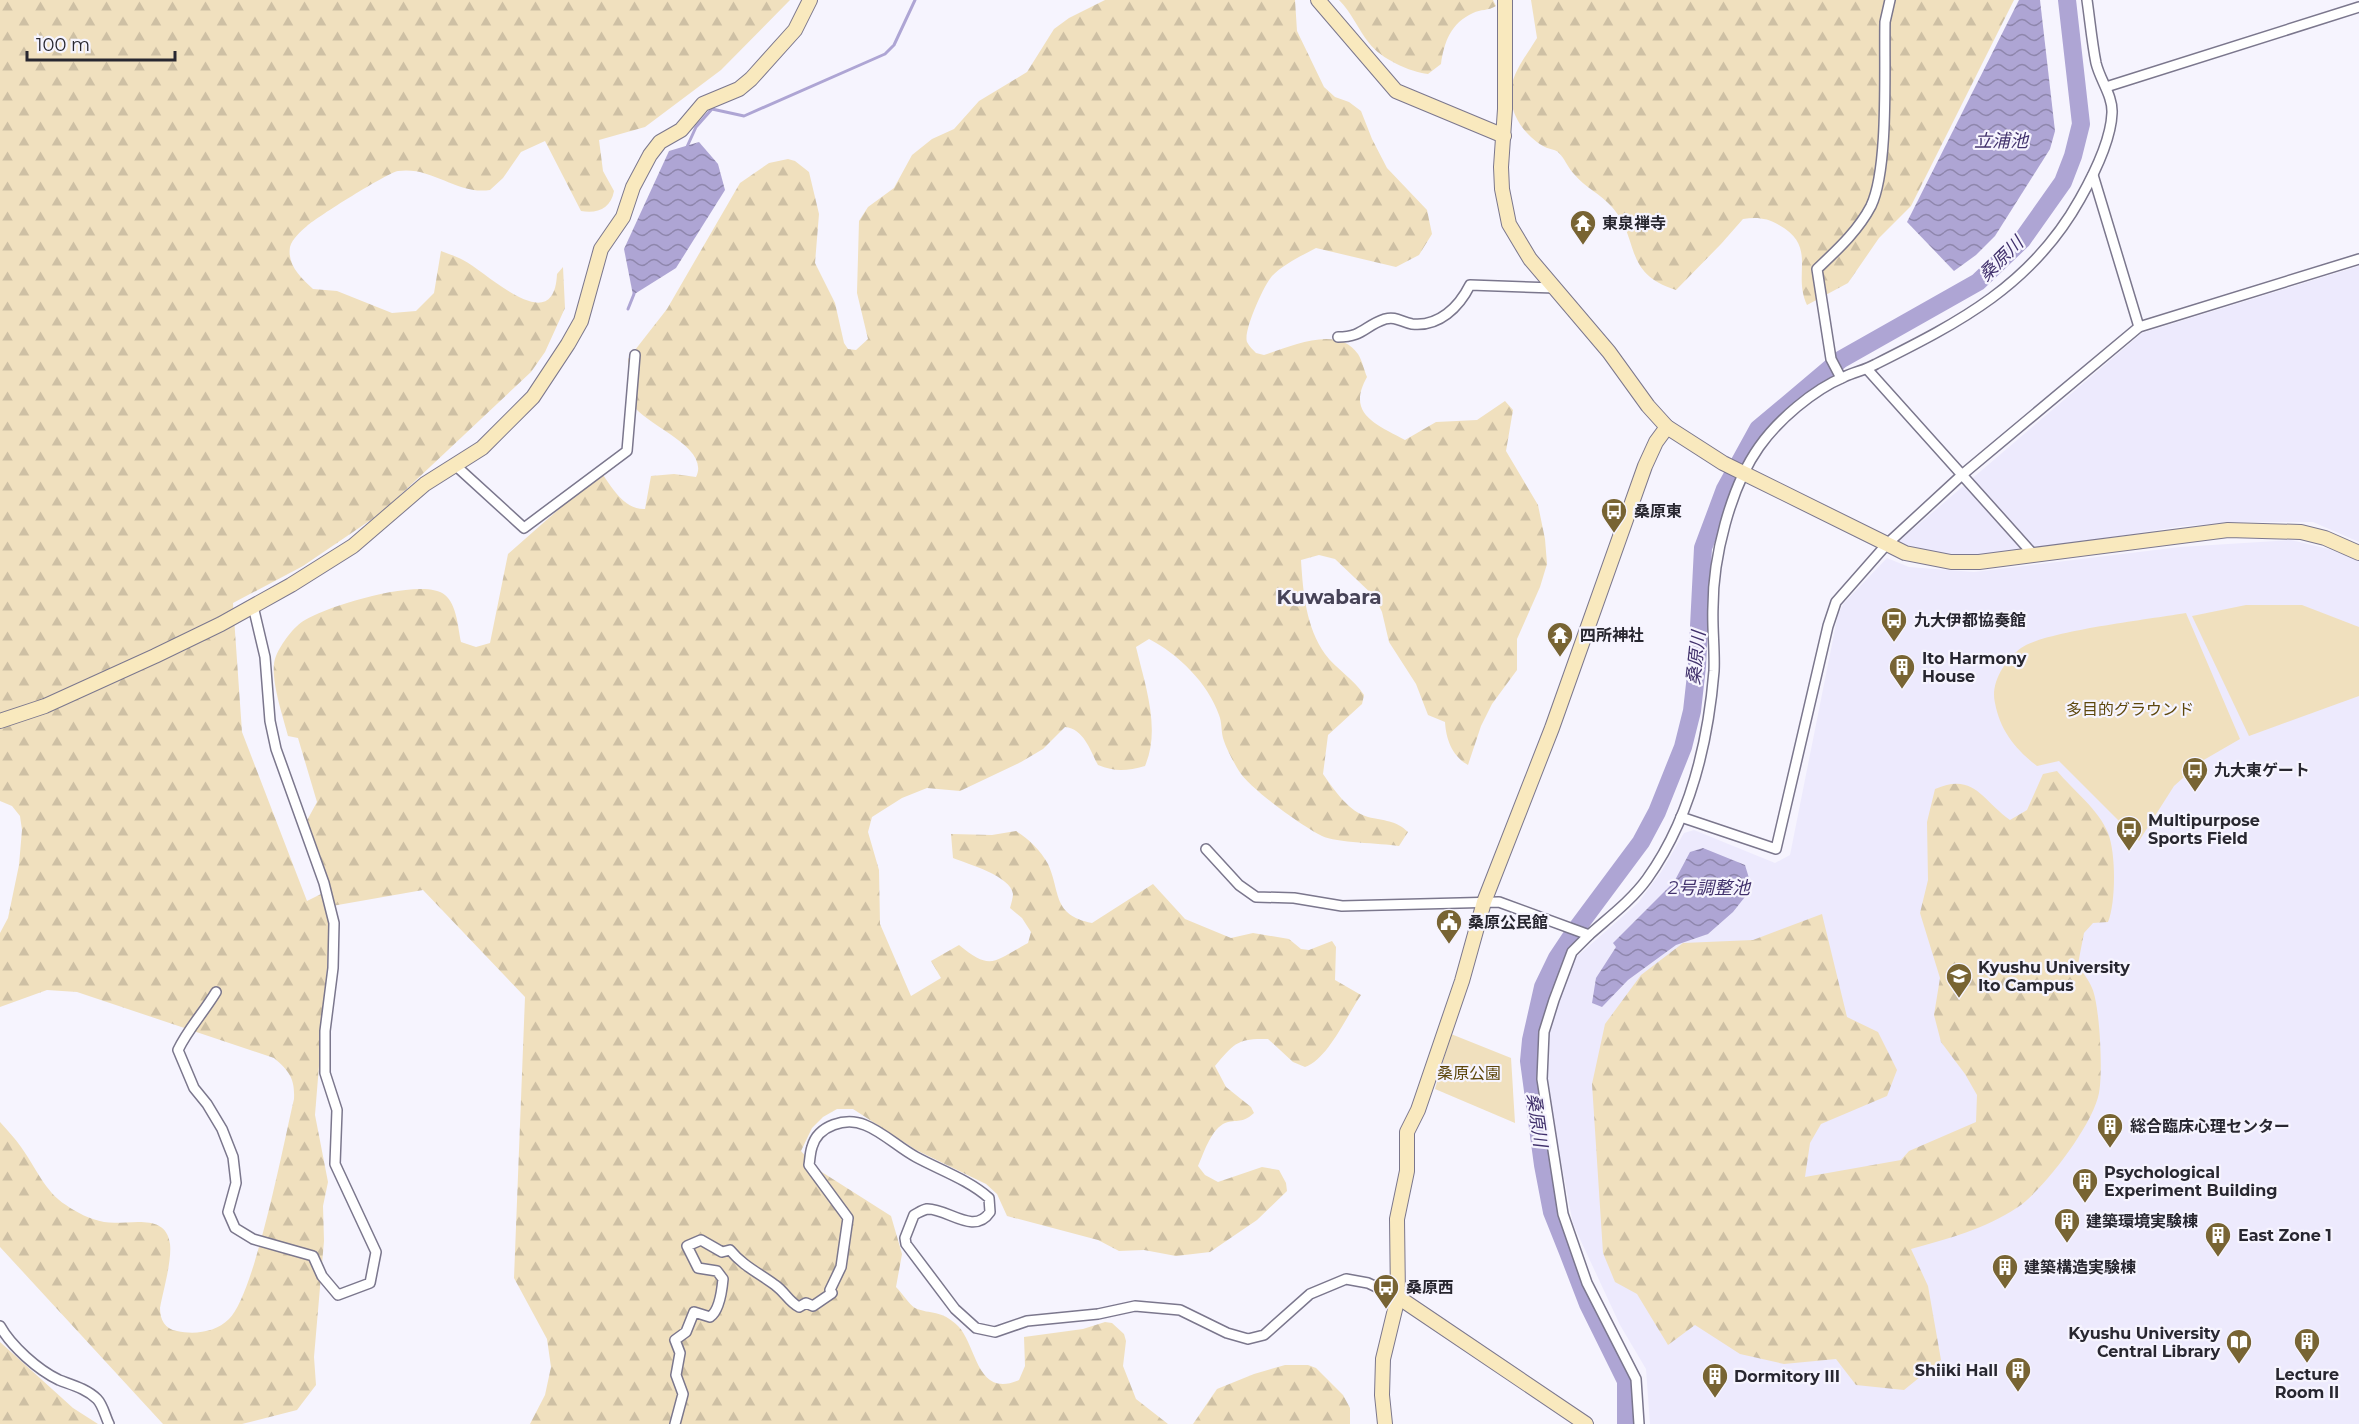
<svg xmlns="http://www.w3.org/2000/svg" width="2359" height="1424" font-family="Montserrat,'Noto Sans JP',sans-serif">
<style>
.built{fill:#edeafd}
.green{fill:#f0e0be}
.forest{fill:url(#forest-firs)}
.water{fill:url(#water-waves)}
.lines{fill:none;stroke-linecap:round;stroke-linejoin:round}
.stream{stroke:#aea5d4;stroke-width:3}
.river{stroke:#aea5d4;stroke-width:18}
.street-casing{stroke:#7b778d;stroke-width:12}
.secondary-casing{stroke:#7b778d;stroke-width:16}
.street{stroke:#fff;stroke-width:9}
.secondary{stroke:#f9e9be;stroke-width:14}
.labels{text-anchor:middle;stroke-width:4.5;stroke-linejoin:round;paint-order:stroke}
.poi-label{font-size:16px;font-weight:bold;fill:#282730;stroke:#f6f4fe;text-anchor:start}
.park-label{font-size:16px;fill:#5d470c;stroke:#f6f4fe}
.water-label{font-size:18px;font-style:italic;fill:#41316c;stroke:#f6f4fe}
.quarter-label{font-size:20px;font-weight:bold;fill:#474357;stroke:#f6f4fe}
</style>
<defs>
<pattern id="forest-firs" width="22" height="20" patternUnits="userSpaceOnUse" patternTransform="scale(1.5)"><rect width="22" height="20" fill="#f0e0be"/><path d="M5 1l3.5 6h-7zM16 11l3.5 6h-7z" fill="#cec0a4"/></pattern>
<pattern id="water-waves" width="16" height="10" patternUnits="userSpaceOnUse" patternTransform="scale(1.5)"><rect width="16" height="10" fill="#aea5d4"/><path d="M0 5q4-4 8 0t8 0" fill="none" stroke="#8e86ac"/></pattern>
</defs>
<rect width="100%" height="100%" fill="#f6f4fe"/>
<g class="built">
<path d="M2359,266v276l-46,-20h-76l-54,4 -160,25 -50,4 -39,-2 -36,-11 244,-209z"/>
<path d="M2291,540l38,9 30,12v863h-709l-4,-55 -26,-44 -47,-101 -22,-114 -6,-55 4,-23 24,-72 65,-57 23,-31 23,-39 10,-3 81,33 15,-8 48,-241 6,-11 43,-45 22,9 65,5 206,-25z"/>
</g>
<g class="green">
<path d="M2246,605h56l57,22v69l-110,40 -57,-120z"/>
<path d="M2186,613l54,126 -38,22 -28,25 -35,55 -80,-80 -22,5c-22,-17 -37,-36 -42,-63 -5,-20 10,-43 26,-55 24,-17 131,-29 165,-35z"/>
<path d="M1451,1034l60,24 4,65 -80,-34z"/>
</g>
<g class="forest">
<path d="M0,0h790l-69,70 -76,57 -46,13 4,31 11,20c-3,17 -16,23 -33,20l-36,-70 -24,11 -18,26 -13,12c-33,5 -58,-24 -92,-19 -11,2 -81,46 -91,55 -6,5 -15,13 -17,21 -3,18 11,31 23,42l24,2 55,22 24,-2 18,-18 7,-42c7,3 15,5 22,9 25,13 91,80 94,14l6,-7 2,41 -20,44 -14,20 -150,141 -78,53 -70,37 9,129 65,169 22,-11 -24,-66 12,-22 -19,-64 -10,-2c-5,-20 -20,-62 -12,-80 5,-12 18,-30 29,-36 22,-14 119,-44 140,-25 12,10 13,33 16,47l15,5 14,-4 18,-89 93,-82c10,14 23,38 44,37l6,-33 23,-2 22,3c15,-30 -51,-52 -63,-72 -7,-11 -4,-33 -5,-46l39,-50 73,-126 29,-20 19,-4 7,2 14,11 10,42 -4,49 20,40 9,40 4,6 8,1 12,-11 -11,-46 2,-72 9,-14 26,-19 18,-33 20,-16 22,-10 25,-28 48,-29 27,-43 15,-11 36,-18h190l2,31 27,56 11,10 14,5 12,9 11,28 15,29 40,42 5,24 -13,21 -23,12 -80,-19c-15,8 -32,16 -44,28 -8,9 -29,55 -25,66 2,4 6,8 9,11l8,2c26,-8 73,-31 94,-1 4,6 6,16 9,23 -21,37 9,47 38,63l31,-18 41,-2 28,-19 8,9 -7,41 32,54 7,34 2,25 -7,23 -23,52v31l-25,34 -11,22 -13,39c-16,-9 -22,-26 -23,-43l-17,-7 -12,-31 -27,-42 -7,-30 -7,-15 -40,-38 -16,-4 -18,5c2,32 5,67 24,94 11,15 29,25 39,41l-2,9 -34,31 -5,39c11,16 26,38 45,43 16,4 28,3 40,15l-9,14c-19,-3 -63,-3 -77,-10 -20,-10 -72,-47 -83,-65 -6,-10 -13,-23 -16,-33 -2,-8 -1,-16 -4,-23 -11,-32 -41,-61 -70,-76l-13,8c9,38 25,82 9,119 -18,5 -30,6 -47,-1 -8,-15 -14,-36 -33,-38l-22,22 -22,13 -61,29 -33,-3 -25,10 -30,19 -4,15 11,38 1,54 31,72 30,-18 -10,-17 28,-16c33,27 35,16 69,-2l3,-11 -9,-14 -12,-10c1,-4 3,-10 3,-14 -2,-18 -45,-30 -60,-36l-2,-24 41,1 24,-4c13,8 25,20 32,33 13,29 4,51 44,59l61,-39 32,35 46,19 22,-5 36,6 12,10 8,1 23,-9 4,6 -1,33 26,15c-15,22 -33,64 -56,72l-12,-5 -25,-23c-30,-1 -34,4 -53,27l11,21 25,20 3,6c-13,12 -19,5 -31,11 -13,8 -19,29 -25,42l7,9 13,7 44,-15 17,3 7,13 1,8 -30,29 -47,32 -34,4 -32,-6 -25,1 -21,-11 -91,-24 -10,-22 -11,-10 -70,-34 -63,-41h-16l-14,8 -11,11 -11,23 16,18 74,47 11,38 -6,33c6,6 13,17 19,21 16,7 26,1 43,18 19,19 18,73 61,54l6,-14 -1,-29 59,-8 22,-7 7,1 12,11 2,7 -3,25 13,33 32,25h-638l15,-29 6,-28 -4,-28 -33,-61 11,-281 -102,-107 -91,16 -17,209 13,67 -5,24 1,35 -10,116 2,28 -19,25 -55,14h-79l-163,-177v-125c7,8 15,16 21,25 14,19 24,45 45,58 11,8 24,14 38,17 23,4 62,-11 66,22 2,17 -7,47 -10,64 0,12 5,21 17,23 18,4 39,1 52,-12 26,-25 55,-178 65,-220 1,-21 -5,-28 -20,-41l-197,-66 -30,-2 -47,17v-74l8,-15 11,-53 3,-35 -2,-14 -8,-10 -12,-5z"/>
<path d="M1339,0h154l3,6c-8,5 -15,3 -23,7 -22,10 -29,29 -32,51l-13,10c-18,-2 -47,-15 -59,-31 -11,-14 -17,-30 -30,-43z"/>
<path d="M1531,0h483l-103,206 -32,32 -31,45 -41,22c-15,-32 11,-58 -28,-80 -12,-7 -22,-8 -36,-6l-22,25 -45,46c-54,-17 -35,-50 -64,-83 -11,-13 -28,-20 -38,-33 -6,-6 -10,-17 -16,-22 -4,-3 -9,-3 -13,-5 -14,-7 -28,-23 -32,-38 -9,-27 10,-48 24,-71z"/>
<path d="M2057,771c16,19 42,39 51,62 8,20 8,69 0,89l-15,1 -9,10 -6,31c4,8 11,16 14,24 8,17 11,86 7,105 -6,32 -55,96 -81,114 -35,23 -68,31 -107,42l17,37 13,74 -37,30 -48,-5 -20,-26 -52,5 -44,-10 -45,-29 -27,20 -31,-51 -22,-12 -12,-29 -11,-169 13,-60 36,-49 42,-32 70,-3 69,-26 25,103 31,15 19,38 -10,26 -66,28 -11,19 -5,34 96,-17 8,-9 67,-29 1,-27 -12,-21 -24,-32 -7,-27 6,-37 -20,-65 8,-33 -1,-58 8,-33c39,-17 47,11 75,31l17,-10 16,-36z"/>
<path d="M0,1342l73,66 25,16h-98z"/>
<path d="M1285,1365h23l8,3 27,27 7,13v16h-157l24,-35 37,-15z"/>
</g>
<g class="water">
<path d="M2019,0h21l15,131 -5,18 -55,87 -19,19 -22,16 -47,-49z"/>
<path d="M699,142l19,22 7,26 -49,78 -43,27 -9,-46 45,-98z"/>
<path d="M1703,848l42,17 7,23 -19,24 -25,22 -32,11 -48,35 -26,27 -10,-4 4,-25 20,-31 -3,-4 61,-61 16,-30z"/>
</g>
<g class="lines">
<g class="stream">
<path d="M686,149l10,-22 16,-18 32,7 141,-62 9,-9 21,-45"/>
<path d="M628,309l6,-15"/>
</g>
<path class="river" d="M1626,1424v-43l-38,-77 -20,-52 -16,-40 -9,-47 -14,-104 2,-21 12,-53 14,-29 20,-30 64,-86 16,-30 26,-65 9,-36 5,-45 6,-118 22,-59 33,-60 82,-69 138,-78 44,-42 41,-58 10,-26 8,-32 -14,-124"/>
<g class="street-casing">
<g id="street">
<path d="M2106,87l253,-80"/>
<path d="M2093,175l46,152"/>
<path d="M1338,337c25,0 26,-11 47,-18 11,-3 16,3 27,5 27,3 47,-17 58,-39l85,3"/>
<path d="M1867,369l166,185"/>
<path d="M1841,378l-10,-19 -14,-90c20,-19 41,-38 54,-63 18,-38 13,-138 14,-184l5,-22"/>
<path d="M455,465l69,63 103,-77 8,-96"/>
<path d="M1681,817l95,32 52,-223 8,-24 51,-58 76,-70 176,-147 220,-68"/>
<path d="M1206,849l33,36 17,12 38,1 48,8 157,-4 90,33c19,-17 42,-34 58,-56 43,-60 61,-135 67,-208 1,-21 -2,-43 -1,-64 0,-49 17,-119 46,-160 19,-27 54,-57 85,-70 10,-5 22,-7 32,-13 84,-42 156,-79 204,-165 13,-23 31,-59 32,-86 1,-17 -12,-33 -16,-50 -4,-20 -6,-42 -9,-63"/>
<path d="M1589,935l-17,17 -18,48 -10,32 -2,47 21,135 24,69 49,96 3,45"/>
<path d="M216,992c-12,20 -28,37 -38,58l16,38 13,16 15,25 11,28 3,26 -8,29 7,16 18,11 60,17 9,20 16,19 32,-12 6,-31 -41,-88 2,-54 -12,-37v-42l8,-63 1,-45 -10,-40 -48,-134 -6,-28 -5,-64 -12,-51"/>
<path d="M0,1326c11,20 38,44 59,54 13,5 28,9 38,19 6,6 8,17 12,25"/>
<path d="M675,1424l8,-30 -7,-19 4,-22 -5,-13 11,-8 8,-20 16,5c9,-6 12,-27 13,-38l-6,-8 -19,-3 -11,-22 14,-6 21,12 8,-2c13,16 29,23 45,35 10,7 14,17 24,22l7,-4 7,3 19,-13 -2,-3 11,-23 7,-49 -39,-53c1,-6 1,-12 3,-18 6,-22 34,-30 53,-22 18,7 34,23 51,32 24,13 53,23 73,41l1,14c-16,24 -43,-4 -63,-3 -5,1 -9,4 -13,6l-9,23 1,6 49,65 21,19 19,4 32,-11 71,-7 37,-8 45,4 47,23 21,6 16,-4 46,-41 36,-15 22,4 30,14"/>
</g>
</g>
<g class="secondary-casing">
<g id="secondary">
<path d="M1318,0l78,91 108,45"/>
<path d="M1505,0v109l-4,58 1,22 7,35 21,35 79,93 39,54 19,21 56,36 164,81 18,9 46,9h28l249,-32 73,2 24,6 34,15"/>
<path d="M0,721l45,-15 110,-50 66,-32 70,-39 62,-39 72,-62 57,-36 51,-51 35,-53 13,-23 20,-72 22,-32 10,-30 17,-32 10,-13 21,-12 22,-26 36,-15 12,-10 44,-49 15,-30"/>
<path d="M1398,1297l188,127"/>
<path d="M1385,1424l-3,-29 1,-36 15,-62 -1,-78 10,-48v-39l11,-22 44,-129 22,-79 68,-174 93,-262 11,-24 11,-15"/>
</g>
</g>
<use href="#street" class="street"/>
<use href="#secondary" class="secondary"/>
</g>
<defs>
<g id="temple-pin" transform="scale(1.35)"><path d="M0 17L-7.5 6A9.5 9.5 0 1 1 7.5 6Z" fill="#786433" stroke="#f6f4fe"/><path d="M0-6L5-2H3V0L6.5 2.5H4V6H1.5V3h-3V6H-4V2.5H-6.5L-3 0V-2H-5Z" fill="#fff"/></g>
<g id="bus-pin" transform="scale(1.35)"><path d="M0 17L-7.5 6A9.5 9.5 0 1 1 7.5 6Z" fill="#786433" stroke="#f6f4fe"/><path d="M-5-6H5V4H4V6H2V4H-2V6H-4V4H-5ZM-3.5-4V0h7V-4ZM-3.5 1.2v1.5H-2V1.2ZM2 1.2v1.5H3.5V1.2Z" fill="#fff"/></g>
<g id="building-pin" transform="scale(1.35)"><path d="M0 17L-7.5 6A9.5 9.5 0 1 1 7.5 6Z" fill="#786433" stroke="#f6f4fe"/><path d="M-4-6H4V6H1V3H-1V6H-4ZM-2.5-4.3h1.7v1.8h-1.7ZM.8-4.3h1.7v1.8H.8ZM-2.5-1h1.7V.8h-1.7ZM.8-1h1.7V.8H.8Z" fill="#fff"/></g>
<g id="civic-pin" transform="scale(1.35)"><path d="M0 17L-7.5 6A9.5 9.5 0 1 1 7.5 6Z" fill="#786433" stroke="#f6f4fe"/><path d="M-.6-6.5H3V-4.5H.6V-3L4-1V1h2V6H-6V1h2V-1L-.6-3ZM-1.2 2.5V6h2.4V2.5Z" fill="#fff"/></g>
<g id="university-pin" transform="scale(1.35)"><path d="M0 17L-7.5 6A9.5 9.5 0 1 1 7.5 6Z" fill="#786433" stroke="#f6f4fe"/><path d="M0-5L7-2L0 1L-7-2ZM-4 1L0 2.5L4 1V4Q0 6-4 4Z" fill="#fff"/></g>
<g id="library-pin" transform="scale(1.35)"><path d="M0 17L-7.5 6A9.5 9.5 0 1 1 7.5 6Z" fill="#786433" stroke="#f6f4fe"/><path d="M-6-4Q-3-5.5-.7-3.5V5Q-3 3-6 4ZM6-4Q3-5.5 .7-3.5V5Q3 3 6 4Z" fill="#fff"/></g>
</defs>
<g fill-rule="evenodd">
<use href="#temple-pin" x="1583" y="223"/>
<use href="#bus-pin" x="1614" y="511"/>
<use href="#bus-pin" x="1894" y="620"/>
<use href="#temple-pin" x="1560" y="635"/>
<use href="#building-pin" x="1902" y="667"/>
<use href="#bus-pin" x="2195" y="770"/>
<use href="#bus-pin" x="2129" y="829"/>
<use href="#civic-pin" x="1449" y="922"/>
<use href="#university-pin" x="1959" y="976"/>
<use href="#building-pin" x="2110" y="1126"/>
<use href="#building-pin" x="2085" y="1181"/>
<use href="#building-pin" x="2067" y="1221"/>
<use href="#building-pin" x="2218" y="1235"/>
<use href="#building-pin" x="2005" y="1267"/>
<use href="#bus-pin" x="1386" y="1287"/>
<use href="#building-pin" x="2307" y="1341"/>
<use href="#library-pin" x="2239" y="1342"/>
<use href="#building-pin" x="2018" y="1370"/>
<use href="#building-pin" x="1715" y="1376"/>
</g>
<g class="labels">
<g class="poi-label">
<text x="1602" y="229">東泉禅寺</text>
<text x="1634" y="517">桑原東</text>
<text x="1914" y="626">九大伊都協奏館</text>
<text x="1580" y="641">四所神社</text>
<text x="1922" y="664">Ito Harmony<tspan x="1922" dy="18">House</tspan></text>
<text x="2214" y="776">九大東ゲート</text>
<text x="2148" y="826">Multipurpose<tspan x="2148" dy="18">Sports Field</tspan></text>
<text x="1468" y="928">桑原公民館</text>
<text x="1978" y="973">Kyushu University<tspan x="1978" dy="18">Ito Campus</tspan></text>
<text x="2130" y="1132">総合臨床心理センター</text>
<text x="2104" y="1178">Psychological<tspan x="2104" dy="18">Experiment Building</tspan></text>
<text x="2086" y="1227">建築環境実験棟</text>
<text x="2238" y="1241">East Zone 1</text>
<text x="2024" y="1273">建築構造実験棟</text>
<text x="1406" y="1293">桑原西</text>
<text x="2220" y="1339" text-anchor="end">Kyushu University<tspan x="2220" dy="18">Central Library</tspan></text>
<text x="1998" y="1376" text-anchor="end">Shiiki Hall</text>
<text x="2307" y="1380" text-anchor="middle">Lecture<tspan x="2307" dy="18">Room II</tspan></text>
<text x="1734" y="1382">Dormitory III</text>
</g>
<g class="park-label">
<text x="2130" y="715">多目的グラウンド</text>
<text x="1469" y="1079">桑原公園</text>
</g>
<g class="water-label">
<text x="2001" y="147">立浦池</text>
<text transform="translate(2001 259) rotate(-45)" y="6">桑原川</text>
<text transform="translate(1696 658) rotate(-84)" y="6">桑原川</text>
<text x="1709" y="894">2号調整池</text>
<text transform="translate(1537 1120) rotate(82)" y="6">桑原川</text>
</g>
<g class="quarter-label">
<text x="1329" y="604">Kuwabara</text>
</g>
</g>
<path d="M27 51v9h148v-9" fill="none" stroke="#282730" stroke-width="3"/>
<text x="36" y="51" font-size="18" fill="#282730" stroke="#f6f4fe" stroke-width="4.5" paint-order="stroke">100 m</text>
</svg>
